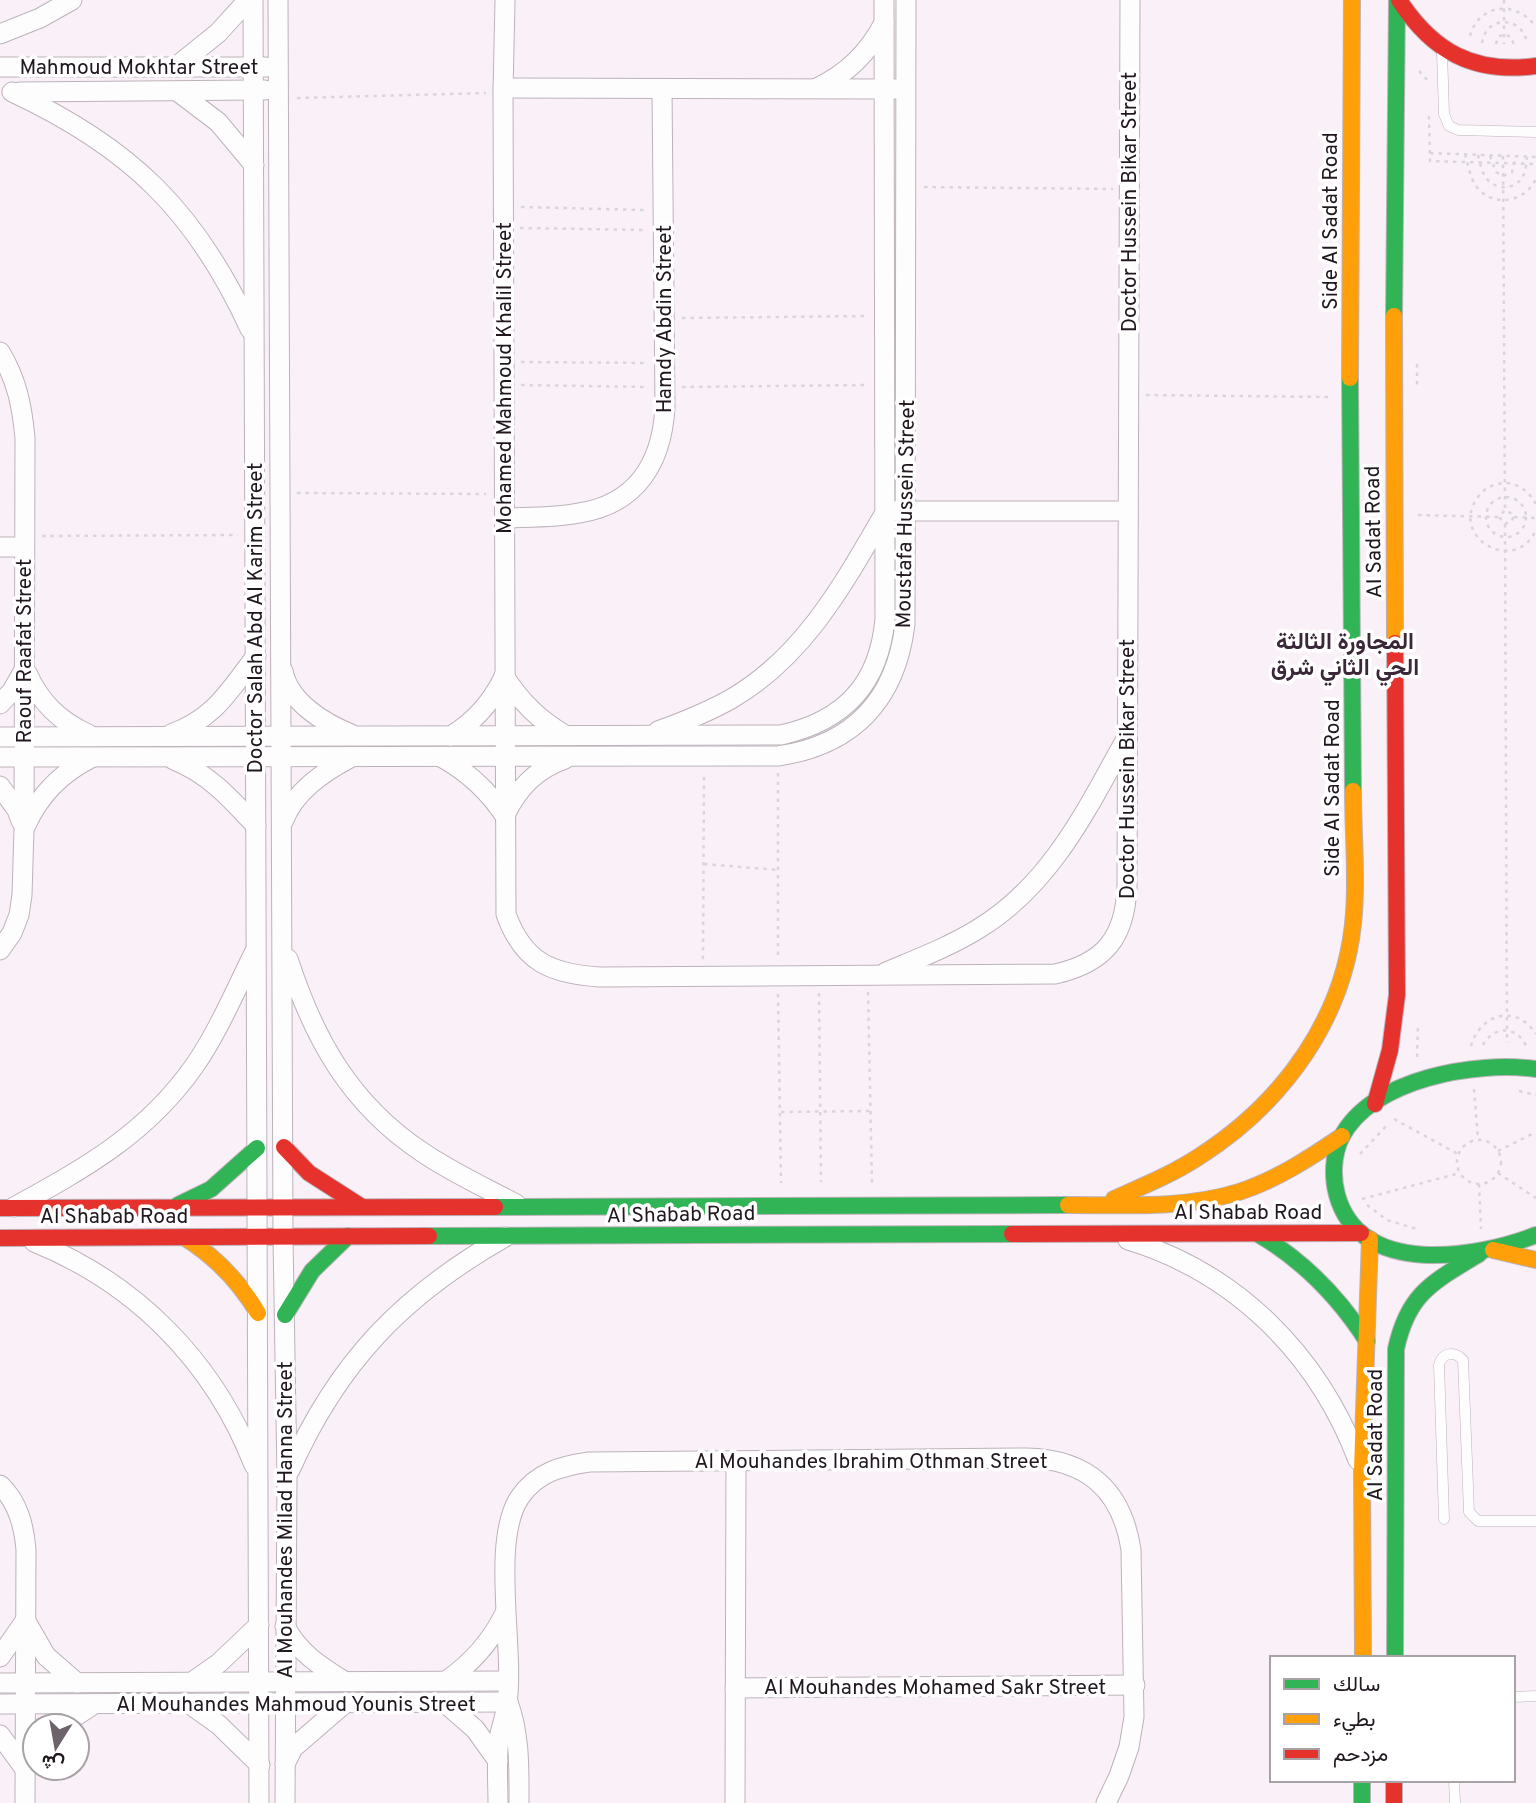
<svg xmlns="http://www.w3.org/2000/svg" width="1536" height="1803" font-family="Overpass,Vazirmatn,sans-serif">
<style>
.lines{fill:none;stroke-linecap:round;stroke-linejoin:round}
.lane-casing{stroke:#bcb2ba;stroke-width:11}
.street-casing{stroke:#bcb2ba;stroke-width:21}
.fast-casing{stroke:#bcb2ba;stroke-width:18}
.slow-casing{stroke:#bcb2ba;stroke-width:18}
.jam-casing{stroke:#bcb2ba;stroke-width:18}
.path{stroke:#d9d6d9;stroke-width:2.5;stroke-dasharray:3.5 5;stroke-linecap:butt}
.lane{stroke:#fefdfe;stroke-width:10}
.street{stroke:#fefdfe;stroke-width:19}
.fast{stroke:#30b455;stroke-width:16}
.slow{stroke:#ff9f0a;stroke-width:16}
.jam{stroke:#e5322d;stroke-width:16}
.labels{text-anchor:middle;stroke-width:7;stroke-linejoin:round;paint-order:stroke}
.street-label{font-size:21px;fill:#20171f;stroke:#fff}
.neighbourhood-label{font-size:23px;font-weight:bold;fill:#3a2737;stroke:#fff}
</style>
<rect width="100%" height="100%" fill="#faf0f8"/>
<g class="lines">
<g class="lane-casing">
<g id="lane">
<path d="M1442,52l2,62 5,12 9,4 78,2"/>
<path d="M1444,1519l-5,-154c3,-12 15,-15 24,-5l6,152 9,9h58"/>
<path d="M1513,1697l23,-1"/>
<path d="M1454,1780l1,23"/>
</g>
</g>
<g class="street-casing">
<g id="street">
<path d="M253,0l6,1803"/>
<path d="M278,0l5,1237 4,240 -2,326"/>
<path d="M505,0l-2,92 3,822c17,48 45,60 94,63l455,-3c50,-11 70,-37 72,-87l3,-887"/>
<path d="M0,34l40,-16 32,-18"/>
<path d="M177,66l41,-33 30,-33"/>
<path d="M0,67h266"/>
<path d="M503,88l395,1"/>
<path d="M817,88c31,-15 51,-35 67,-65"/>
<path d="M177,91l41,31 36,43"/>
<path d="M12,92c118,55 184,119 238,237"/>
<path d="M19,92l246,-2"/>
<path d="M0,352c17,28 22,54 25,86l-1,391 -2,66 -3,20 -7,18 -12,17"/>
<path d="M504,518c24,-1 51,0 75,-5 58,-9 83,-51 86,-106l-3,-318"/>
<path d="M0,547h24"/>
<path d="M283,671c6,31 41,52 68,63"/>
<path d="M27,673c13,29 32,48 61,61"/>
<path d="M504,676c17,26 35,44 61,59"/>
<path d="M0,704l12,-13 12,-21"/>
<path d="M658,731c25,-9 50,-19 73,-32 74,-43 113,-116 155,-188h242"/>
<path d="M171,734c44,-16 58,-43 85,-78"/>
<path d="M451,736c24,-15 40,-33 53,-59"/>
<path d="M0,737l781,-2c64,-14 98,-51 104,-116l-1,-619"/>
<path d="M0,757l778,-1c75,-11 118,-56 127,-132l1,-624"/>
<path d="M441,757c27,15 47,33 64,59"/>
<path d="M174,760c35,14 57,39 82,66"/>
<path d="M0,786l17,24 4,11"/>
<path d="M505,815c13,-27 31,-46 60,-56"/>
<path d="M283,822c11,-30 39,-49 67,-64"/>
<path d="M26,825c14,-31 35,-52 65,-67"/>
<path d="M288,959c26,80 62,145 134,193 29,20 62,35 94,52"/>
<path d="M886,972c31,-13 63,-25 92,-43 73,-44 109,-120 149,-192"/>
<path d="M14,1207c71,-39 133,-73 181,-142 24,-35 41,-76 60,-114"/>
<path d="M1128,1240c109,33 190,115 230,220"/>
<path d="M34,1242c102,41 180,120 220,223"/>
<path d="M290,1470c48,-108 113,-175 215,-233"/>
<path d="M0,1485c18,17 24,40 26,65l-1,253"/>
<path d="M27,1623l19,33 31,27"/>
<path d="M285,1626c13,26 35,40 59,55"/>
<path d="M0,1657l25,-36"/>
<path d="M446,1681c26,-18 45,-39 59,-68"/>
<path d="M192,1682l27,-19 40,-38"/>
<path d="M0,1683l507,-2"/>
<path d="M735,1688l400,-3"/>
<path d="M508,1702c12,33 11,66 11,101"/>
<path d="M445,1703l30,26 23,32"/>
<path d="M0,1704l508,-2"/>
<path d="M191,1705l28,20 41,40"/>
<path d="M61,1726l30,-20"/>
<path d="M0,1735l25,34"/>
<path d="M285,1764l8,-16 51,-44"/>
<path d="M498,1803c0,-21 -2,-43 1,-64 2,-12 7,-24 8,-36 8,-54 -17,-162 13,-206 17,-25 42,-31 69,-35l437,-4c61,1 96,32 105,92l3,167 -5,30 -10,29 -13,27"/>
<path d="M735,1803l1,-342"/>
</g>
</g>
<g class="fast-casing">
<g id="fast">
<path d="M1394,316l3,-316"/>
<path d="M1350,378l3,413"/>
<path d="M1536,1069c-59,-8 -165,9 -195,69 -8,17 -9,39 -4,57 23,83 140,63 199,40"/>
<path d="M178,1205l33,-16 46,-41"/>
<path d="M495,1207l573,-2"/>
<path d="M1258,1234c46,27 80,62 109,107"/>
<path d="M429,1236l583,-2"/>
<path d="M285,1315l27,-44 36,-35"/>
<path d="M1395,1658l1,-309c12,-56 37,-67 83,-95"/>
<path d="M1362,1780v23"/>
</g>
</g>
<g class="slow-casing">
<g id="slow">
<path d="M1394,316l1,327"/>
<path d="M1350,378l2,-378"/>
<path d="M1114,1199c29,-13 59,-25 86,-43 84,-54 147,-140 154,-243 3,-40 -1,-82 -1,-122"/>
<path d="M1068,1205c56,0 116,4 171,-13 37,-12 71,-34 103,-56"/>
<path d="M184,1237c32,20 55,44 74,76"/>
<path d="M1493,1250l43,10"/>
<path d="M1363,1658l-1,-188 8,-231"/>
</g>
</g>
<g class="jam-casing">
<g id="jam">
<path d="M1399,0c34,52 75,74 137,66"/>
<path d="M1375,1104l15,-54 7,-55 -2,-352"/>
<path d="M284,1147l25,26 53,34"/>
<path d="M0,1208l495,-1"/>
<path d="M1012,1234l349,-1"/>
<path d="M0,1238l429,-2"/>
<path d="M1394,1780v23"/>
</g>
</g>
<g class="path">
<path d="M1504,0v44"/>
<path d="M1470,36c9,-33 47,-36 66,-9"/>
<path d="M1482,43c4,-29 42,-27 45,1"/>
<path d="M1496,44l2,-7 6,-3 7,3 3,8"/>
<path d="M1419,71l10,11"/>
<path d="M297,98l189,-5"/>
<path d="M1429,116l1,45 106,3"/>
<path d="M1430,153l106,4"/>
<path d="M1465,154c3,11 5,23 11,32 17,23 49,16 60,-7"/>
<path d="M1478,155c2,7 3,15 7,21 8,14 28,15 37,2 4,-6 4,-14 5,-21"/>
<path d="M1490,156l6,16 7,4 9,-4 4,-16"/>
<path d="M1503,156l2,354"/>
<path d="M924,187l189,2"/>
<path d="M521,207l123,3"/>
<path d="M520,228l126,2"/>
<path d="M682,318l186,-2"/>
<path d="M521,362l127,1"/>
<path d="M1417,364v21"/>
<path d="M521,385l126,2"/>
<path d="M682,387l186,-2"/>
<path d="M1146,395l182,2"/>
<path d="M297,493l189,1"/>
<circle cx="1506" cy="517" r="20"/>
<path d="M1536,504c-6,-11 -16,-20 -30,-21 -11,0 -22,5 -28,14 -30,40 37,79 58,33"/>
<path d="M1418,515l81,2"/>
<path d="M1513,517l-1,4 -7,3 -6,-7 6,-7 7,4 1,3 23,1"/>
<path d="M1505,524l2,519"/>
<path d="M42,536l196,-1"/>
<path d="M778,773v186"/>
<path d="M704,864l74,6"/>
<path d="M703,959l1,-186"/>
<path d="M868,992l4,193"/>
<path d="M819,993l2,189"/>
<path d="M778,994l3,189"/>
<path d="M1483,1045c10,-19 34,-20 43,1"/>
<path d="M1471,1046c9,-32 45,-43 65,-12"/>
<path d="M1417,1057l1,-32"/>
<path d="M1474,1089l4,51"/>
<path d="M1519,1091l17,4"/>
<path d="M781,1112l89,-1"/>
<path d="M1394,1119l64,35"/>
<circle cx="1479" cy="1162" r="22"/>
<path d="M1498,1151l38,-19"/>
<path d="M1360,1154l29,-31"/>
<path d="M1498,1173l38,25"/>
<path d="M1479,1184l2,45"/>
<path d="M1362,1199l98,-26"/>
<path d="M1367,1205l20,15 33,10"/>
</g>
<use href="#lane" class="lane"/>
<use href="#street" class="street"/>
<use href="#fast" class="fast"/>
<use href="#slow" class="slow"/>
<use href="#jam" class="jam"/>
</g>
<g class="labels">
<g class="street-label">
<text x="139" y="74">Mahmoud Mokhtar Street</text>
<text transform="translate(1129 202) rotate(-90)" y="7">Doctor Hussein Bikar Street</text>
<text transform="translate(1330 221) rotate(-90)" y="7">Side Al Sadat Road</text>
<text transform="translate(664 319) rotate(-90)" y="7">Hamdy Abdin Street</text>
<text transform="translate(504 378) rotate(-90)" y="7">Mohamed Mahmoud Khalil Street</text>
<text transform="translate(905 514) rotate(-89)" y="7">Moustafa Hussein Street</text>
<text transform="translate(1373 532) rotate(-91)" y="7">Al Sadat Road</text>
<text transform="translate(255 618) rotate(-90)" y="7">Doctor Salah Abd Al Karim Street</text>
<text transform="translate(24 651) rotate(-90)" y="7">Raouf Raafat Street</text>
<text transform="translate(1127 769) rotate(-90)" y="7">Doctor Hussein Bikar Street</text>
<text transform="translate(1332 788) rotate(-90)" y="7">Side Al Sadat Road</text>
<text x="1248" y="1219">Al Shabab Road</text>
<text transform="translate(681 1214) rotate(-1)" y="7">Al Shabab Road</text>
<text x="114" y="1223">Al Shabab Road</text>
<text transform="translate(1375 1435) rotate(-90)" y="7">Al Sadat Road</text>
<text x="871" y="1468">Al Mouhandes Ibrahim Othman Street</text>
<text transform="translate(285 1520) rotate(-90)" y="7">Al Mouhandes Milad Hanna Street</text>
<text x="935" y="1694">Al Mouhandes Mohamed Sakr Street</text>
<text x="296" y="1711">Al Mouhandes Mahmoud Younis Street</text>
</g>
<g class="neighbourhood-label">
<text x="1345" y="649">المجاورة الثالثة<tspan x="1345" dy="26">الحي الثاني شرق</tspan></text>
</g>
</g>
<rect x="1270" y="1656" width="245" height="126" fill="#ffffff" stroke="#a6a2a5" stroke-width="2"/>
<rect x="1284" y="1679" width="35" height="10" fill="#30b455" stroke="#a6a2a5" stroke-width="2"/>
<text x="1333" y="1691" font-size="21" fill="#20171f">سالك</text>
<rect x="1284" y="1714" width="35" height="10" fill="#ff9f0a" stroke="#a6a2a5" stroke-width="2"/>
<text x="1333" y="1726" font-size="21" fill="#20171f">بطيء</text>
<rect x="1284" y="1749" width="35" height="10" fill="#e5322d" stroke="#a6a2a5" stroke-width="2"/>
<text x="1333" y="1761" font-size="21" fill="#20171f">مزدحم</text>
<g transform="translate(56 1747) rotate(191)"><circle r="33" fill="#ffffff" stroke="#a6a2a5" stroke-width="2"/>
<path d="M0-5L12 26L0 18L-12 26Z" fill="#6c636b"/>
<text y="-10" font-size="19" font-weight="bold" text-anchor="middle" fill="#20171f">ش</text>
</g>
</svg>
